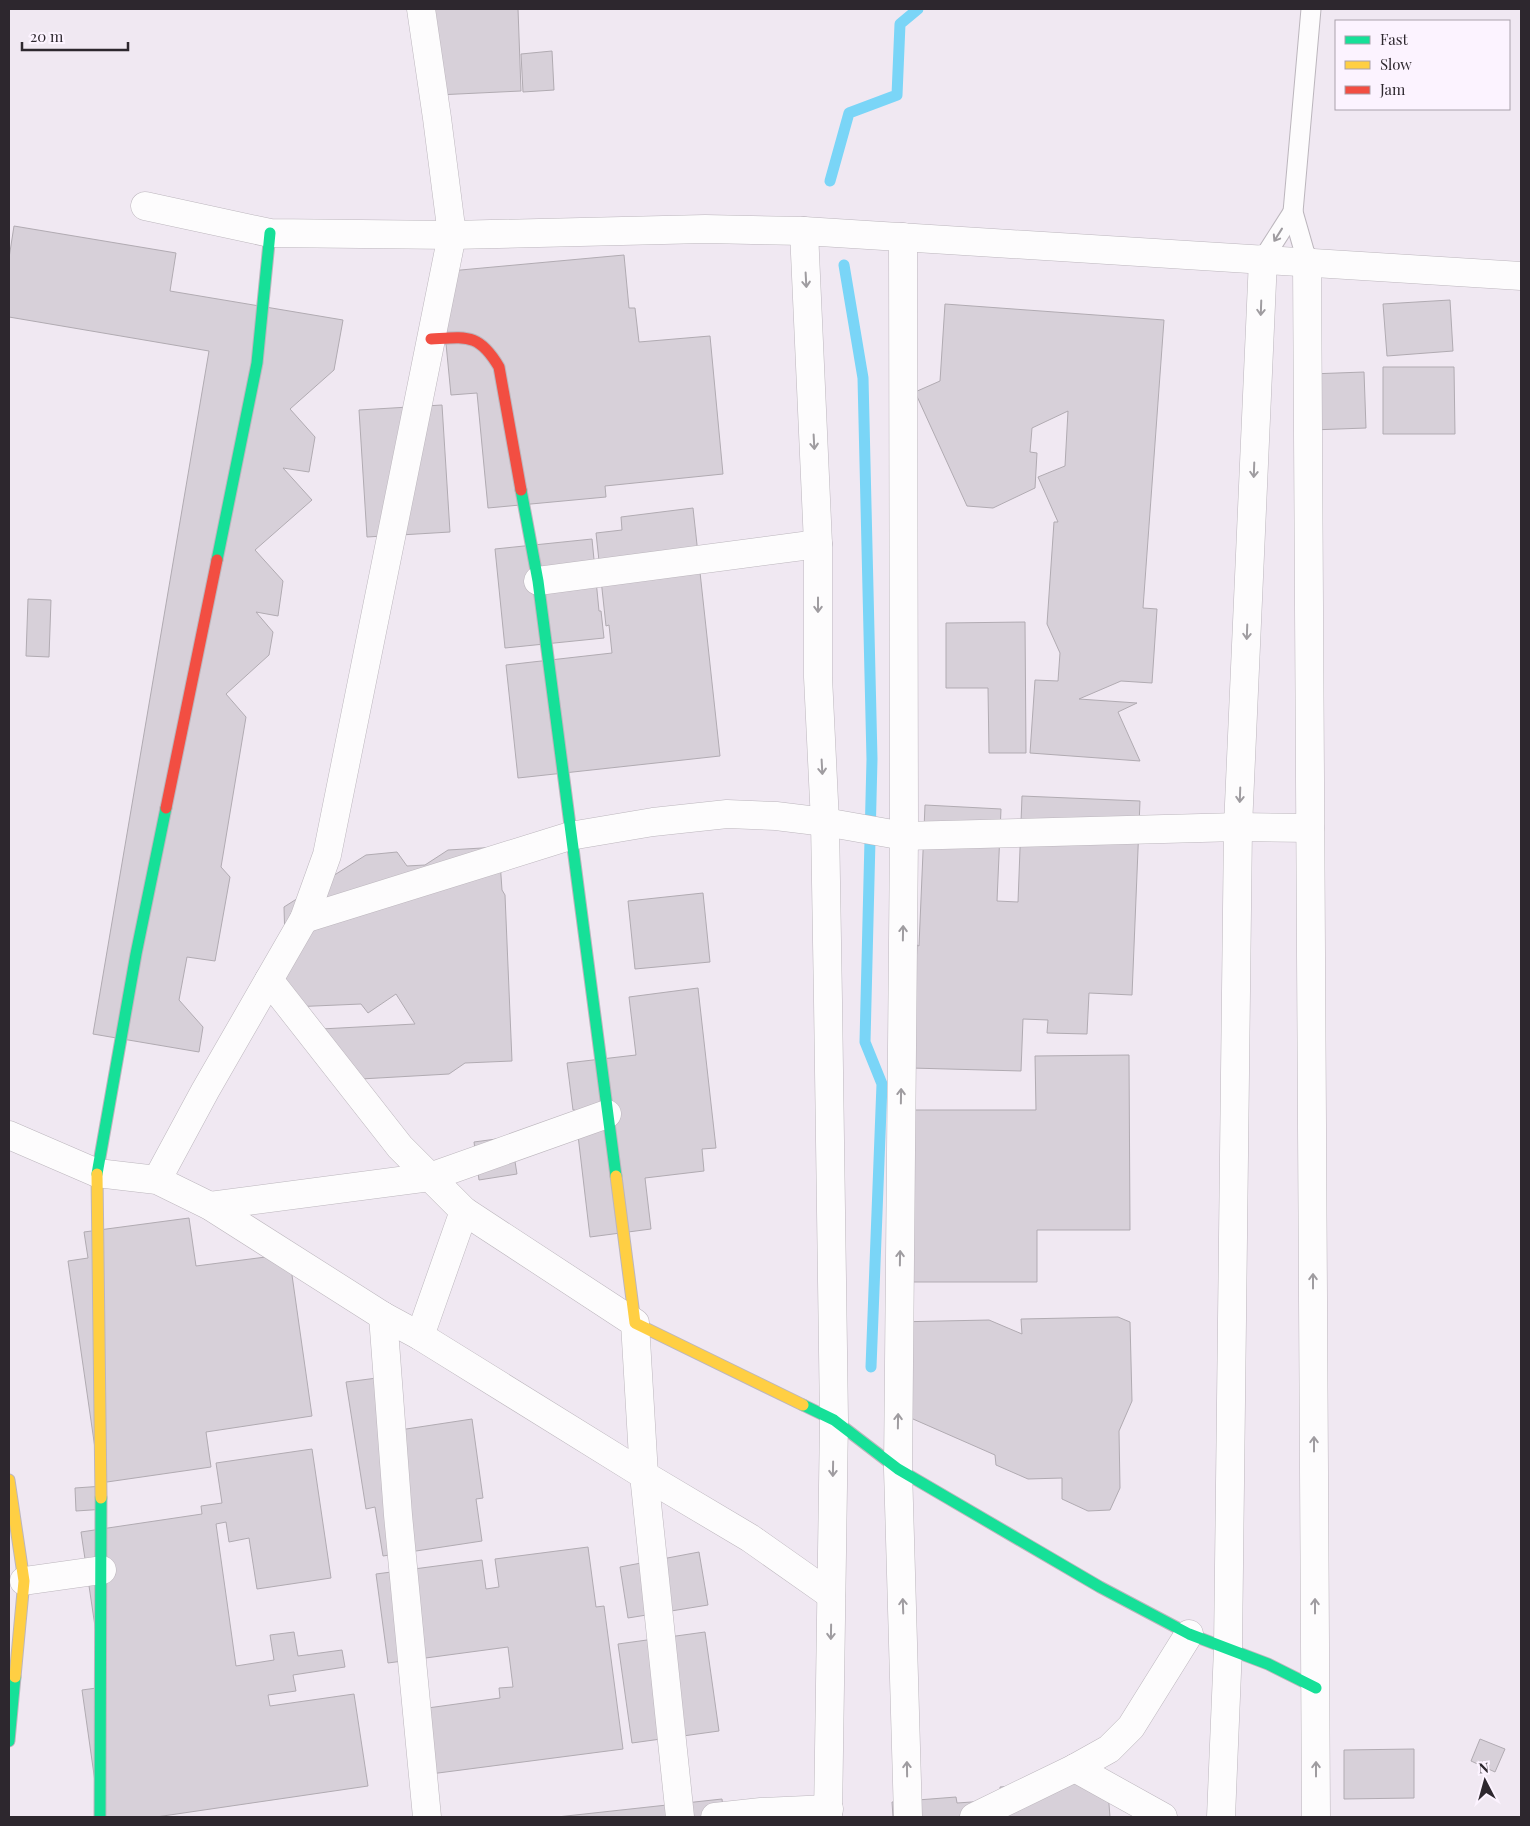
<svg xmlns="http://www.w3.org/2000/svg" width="1530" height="1826" font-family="'Playfair Display',serif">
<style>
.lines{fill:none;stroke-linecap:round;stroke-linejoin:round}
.stream{stroke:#7ad5f7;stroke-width:11}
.building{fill:#d7d0d9;stroke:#b1abb2}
.lane-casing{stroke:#bcb6bd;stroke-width:21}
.street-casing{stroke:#bcb6bd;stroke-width:29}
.fast-casing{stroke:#bcb6bd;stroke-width:13}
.slow-casing{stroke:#bcb6bd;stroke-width:13}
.jam-casing{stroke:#bcb6bd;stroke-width:13}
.lane{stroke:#fdfcfd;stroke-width:19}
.street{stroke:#fdfcfd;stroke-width:28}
.fast{stroke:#16e098;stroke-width:11}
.slow{stroke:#ffcf43;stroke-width:11}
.jam{stroke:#f24e42;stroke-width:11}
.oneway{stroke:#9f9ca0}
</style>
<rect width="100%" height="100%" fill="#f0e8f2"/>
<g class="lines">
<g class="stream">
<path d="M830,181l19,-68 48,-18 3,-71 18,-15"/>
<path d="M844,265l19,113 9,381 -7,283 17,42 -11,283"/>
</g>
</g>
<g class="building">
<path d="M433,9h85l3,82 -84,4z"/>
<path d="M552,51l2,39 -31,2 -2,-38z"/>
<path d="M14,226l162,27 -6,38 173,29 -9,50 -44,39 25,28 -6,35 -26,-4 29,32 -57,50 28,31 -5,35 -22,-4 17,20 -4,23 -43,39 20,23 -25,150 9,10 -15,84 -28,-4 -8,43 24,27 -4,25 -106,-18 116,-683 -200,-34v-59z"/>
<path d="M624,255l5,53h6l4,34 71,-6 13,138 -118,12 1,11 -118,11 -11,-115 -26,2 -12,-123z"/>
<path d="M1450,300l3,51 -66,5 -4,-52z"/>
<path d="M945,304l219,16 -21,288 14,1 -5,74 -31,-2 -42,18 58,4 -19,9 22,49 -110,-8 5,-73 23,1 2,-28 -13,-29 7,-102h4l-20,-45 27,-11 3,-55 -36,17 -2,24 7,1 -2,35 -42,20 -26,-2 -52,-114 25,-11z"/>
<path d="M1383,367h71l1,67h-72z"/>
<path d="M1364,372l2,56 -55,2 -1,-56z"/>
<path d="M442,405l8,127 -83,5 -8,-127z"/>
<path d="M693,508l27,248 -202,22 -12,-113 106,-12 -3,-28 -3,1 -10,-93 26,-3 -1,-13z"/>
<path d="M592,539l7,72h2l3,27 -99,10 -10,-99z"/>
<path d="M28,599l23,1 -2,57 -23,-1z"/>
<path d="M1025,622l1,131h-37l-1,-65h-42v-65z"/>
<path d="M1022,796l118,5 -8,194 -43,-2 -2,41 -40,-1 1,-13 -25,-1 -2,52 -110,-3 6,-123 2,1 6,-141 76,4 -4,92 21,1z"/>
<path d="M499,847l3,43 3,5 7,166 -47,2 -16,11 -106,6 -22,-51 94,-5 -19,-30 -28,19 -7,-9 -70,3 -19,-56 13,-10 -1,-34 82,-52 31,-3 10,14 18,-1 23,-15z"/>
<path d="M703,893l7,69 -75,7 -7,-68z"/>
<path d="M698,988l18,160 -14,1 2,22 -59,7 6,51 -61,8 -15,-127h-2l-6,-47 69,-8 -7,-58z"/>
<path d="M1129,1055l1,175h-93v52h-144l12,-172h131l-1,-54z"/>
<path d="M511,1137l6,37 -38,6 -5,-38z"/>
<path d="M189,1218l7,48 93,-12 23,162 -106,16 5,35 -111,16 -32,-222 20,-3 -4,-26z"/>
<path d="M1118,1317l12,5 2,79 -13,30 1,57 -10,22 -22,1 -26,-12v-21l-34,1 -32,-14 -1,-10 -107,-47 6,-86 95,-2 33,14 -1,-15z"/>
<path d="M385,1377l8,54 79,-12 11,79 -7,1 6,42 -99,15 -8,-49 -9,2 -20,-127z"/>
<path d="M312,1449l19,129 -74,11 -8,-51 -20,4 -3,-20 -10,2 20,142 38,-6 -4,-25 24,-3 4,24 44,-6 3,17 -52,8 3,16 -28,4 2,11 84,-12 14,92 -212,31h-56l-18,-127 22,-3 -23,-155 121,-18 -1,-8 21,-3 -6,-40z"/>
<path d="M104,1486l2,23 -30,2 -1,-23z"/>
<path d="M588,1547l8,60 8,-1 19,143 -208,27 -9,-65 94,-13 -1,-10 14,-1 -5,-40 -120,16 -12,-89 106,-14 4,29 13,-2 -4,-28z"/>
<path d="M699,1552l9,53 -80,13 -8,-51z"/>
<path d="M705,1632l14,99 -87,12 -14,-99z"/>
<path d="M1480,1739l25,10 -10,23 -24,-11z"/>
<path d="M1414,1749v49l-70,1v-49z"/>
<path d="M1107,1779l3,38h-217l-1,-15 64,-5 1,6 44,-3 -1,-13z"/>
<path d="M722,1799l2,18h-167z"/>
</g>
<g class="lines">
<g class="lane-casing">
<g id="lane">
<path d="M1263,259l30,-47"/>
<path d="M1307,261l-14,-49 18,-203"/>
</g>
</g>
<g class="street-casing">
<g id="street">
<path d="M145,206l125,27 182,2 253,-6 99,2 717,45"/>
<path d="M804,231l14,313v133l7,145 3,179 6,419 -6,397"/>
<path d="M903,237l1,599 -6,633 10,348"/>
<path d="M1307,261l9,1556"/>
<path d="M538,581l280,-37"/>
<path d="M304,919l266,-83 83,-14 74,-8 49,2 49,6 79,14 334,-9 72,1"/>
<path d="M269,980l131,167 64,64 171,112 9,152 36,342"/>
<path d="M9,1135l88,38 60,7 53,26 173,110 37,20 224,139 106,63 81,57"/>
<path d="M157,1180l48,-89 99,-172 23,-64 125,-620 -15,-117 -16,-109"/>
<path d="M210,1206l220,-29 177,-63"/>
<path d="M383,1316l15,199 29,302"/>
<path d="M420,1336l44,-125"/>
<path d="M24,1581l78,-11"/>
<path d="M1075,1768l88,49"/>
<path d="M715,1817l46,-5 68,-3"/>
<path d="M974,1817l101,-49 34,-19 22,-22 58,-93"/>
<path d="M1221,1817l7,-169 10,-821 25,-568"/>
</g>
</g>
<g class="fast-casing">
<g id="fast">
<path d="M521,490l17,91 78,595"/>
<path d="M217,560l40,-197 13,-130"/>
<path d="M97,1174l39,-220 30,-146"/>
<path d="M803,1405l31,15 64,49 202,118 89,47 79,30 48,24"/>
<path d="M9,1741l6,-64"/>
<path d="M100,1817l1,-319"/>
</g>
</g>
<g class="slow-casing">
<g id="slow">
<path d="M97,1174l4,324"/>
<path d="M616,1176l19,147 168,82"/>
<path d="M9,1480l15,101 -9,96"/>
</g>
</g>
<g class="jam-casing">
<g id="jam">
<path d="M431,339c36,-2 48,-6 68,28l22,123"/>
<path d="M166,808l51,-248"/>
</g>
</g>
<use href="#lane" class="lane"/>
<use href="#street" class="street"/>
<use href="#fast" class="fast"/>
<use href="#slow" class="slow"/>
<use href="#jam" class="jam"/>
</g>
<defs><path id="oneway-shaft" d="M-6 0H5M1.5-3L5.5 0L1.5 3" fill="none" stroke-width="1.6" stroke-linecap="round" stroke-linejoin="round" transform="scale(1.25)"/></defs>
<g class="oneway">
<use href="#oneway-shaft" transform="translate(1278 235) rotate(122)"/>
<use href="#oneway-shaft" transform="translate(806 280) rotate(87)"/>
<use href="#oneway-shaft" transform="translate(1261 308) rotate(92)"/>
<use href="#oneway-shaft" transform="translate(814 442) rotate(87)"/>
<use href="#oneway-shaft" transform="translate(1254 470) rotate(92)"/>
<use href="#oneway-shaft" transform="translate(818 605) rotate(90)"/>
<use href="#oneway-shaft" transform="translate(1247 632) rotate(92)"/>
<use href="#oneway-shaft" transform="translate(822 767) rotate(87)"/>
<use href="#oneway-shaft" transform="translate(1240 795) rotate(92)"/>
<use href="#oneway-shaft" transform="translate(903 933) rotate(-89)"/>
<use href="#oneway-shaft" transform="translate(901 1096) rotate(-89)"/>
<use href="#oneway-shaft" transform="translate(900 1258) rotate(-89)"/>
<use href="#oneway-shaft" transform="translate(1313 1281) rotate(-90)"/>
<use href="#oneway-shaft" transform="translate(898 1421) rotate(-89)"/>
<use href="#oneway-shaft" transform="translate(1314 1444) rotate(-90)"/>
<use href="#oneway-shaft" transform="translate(833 1469) rotate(91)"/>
<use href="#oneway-shaft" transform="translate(903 1606) rotate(-92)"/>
<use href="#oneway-shaft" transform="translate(1315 1606) rotate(-90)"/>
<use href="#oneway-shaft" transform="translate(831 1632) rotate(91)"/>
<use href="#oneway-shaft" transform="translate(907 1769) rotate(-91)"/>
<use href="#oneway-shaft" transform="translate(1316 1769) rotate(-90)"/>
</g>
<rect width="1530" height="1826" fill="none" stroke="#2d272e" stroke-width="20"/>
<rect x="1335" y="20" width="175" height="90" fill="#fcf3ff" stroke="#a9a1ab"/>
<rect x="1345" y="36" width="25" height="8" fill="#16e098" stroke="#a9a1ab"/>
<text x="1380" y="45" font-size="15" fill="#2d272e">Fast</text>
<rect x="1345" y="61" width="25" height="8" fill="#ffcf43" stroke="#a9a1ab"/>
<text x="1380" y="70" font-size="15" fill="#2d272e">Slow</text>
<rect x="1345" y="86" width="25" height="8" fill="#f24e42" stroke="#a9a1ab"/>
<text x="1380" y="95" font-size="15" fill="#2d272e">Jam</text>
<g transform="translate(1485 1781) rotate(354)" stroke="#fcf3ff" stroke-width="4" paint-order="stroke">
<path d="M0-4L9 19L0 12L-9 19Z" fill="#2d272e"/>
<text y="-8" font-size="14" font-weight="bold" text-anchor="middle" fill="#2d272e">N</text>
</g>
<path d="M22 42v8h106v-8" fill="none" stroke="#2d272e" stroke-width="2.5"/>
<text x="30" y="42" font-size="15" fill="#2d272e" stroke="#fcf3ff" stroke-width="4" paint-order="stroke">20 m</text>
</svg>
